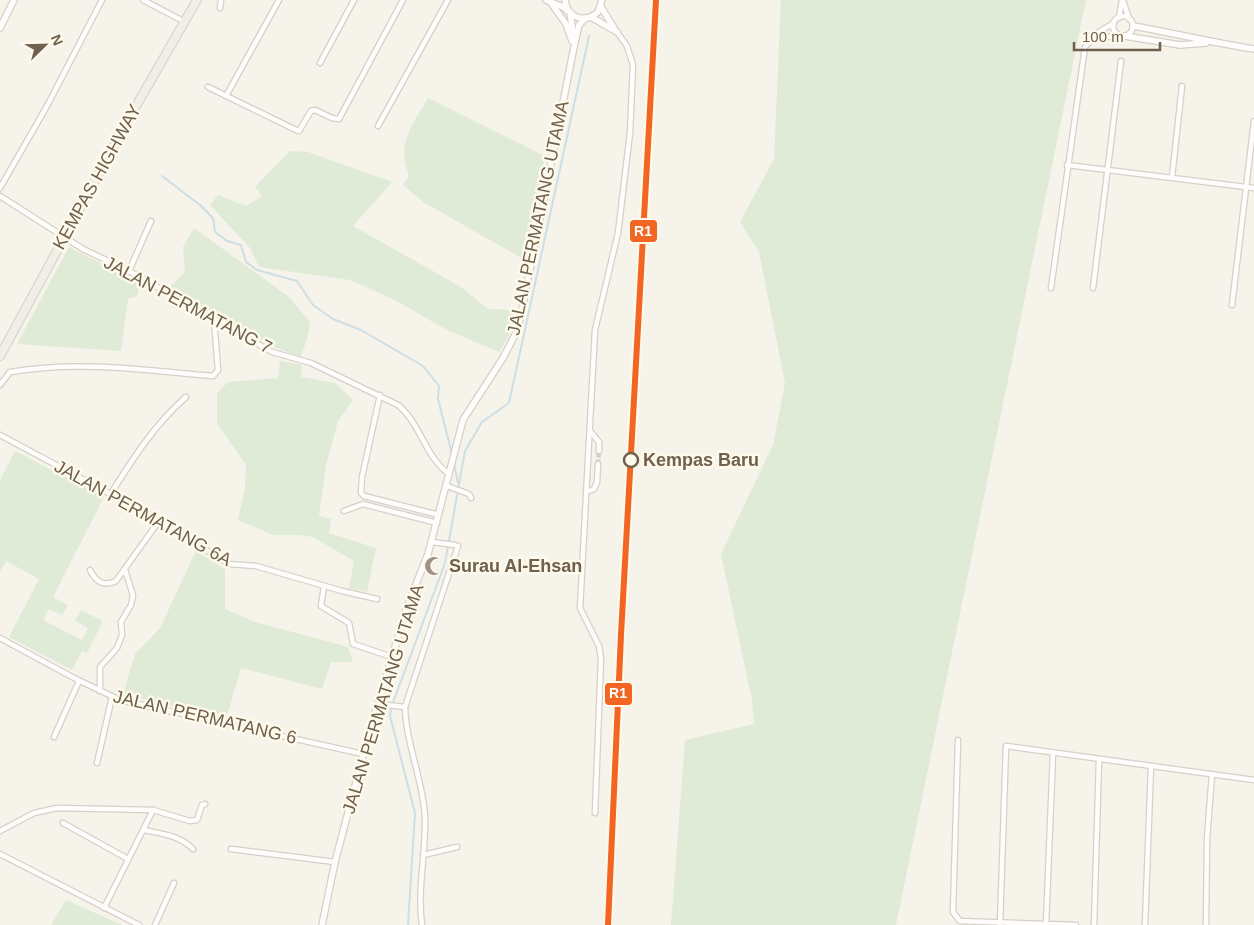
<svg xmlns="http://www.w3.org/2000/svg" width="1254" height="925" font-family="Arial,sans-serif">
<style>
.green{fill:#dfebd6}
.lines{fill:none;stroke-linecap:round;stroke-linejoin:round}
.stream{stroke:#cddee4;stroke-width:2}
.minor-tunnel{stroke:#d4cec3;stroke-width:4.5;stroke-dasharray:4.5 2;stroke-linecap:butt}
.minor-casing{stroke:#d5d0c8;stroke-width:7}
.tertiary-casing{stroke:#d5d0c8;stroke-width:8}
.primary-casing{stroke:#d4cfc7;stroke-width:10}
.minor{stroke:#fefdfc;stroke-width:4.5}
.tertiary{stroke:#fefdfc;stroke-width:5.5}
.primary{stroke:#f0eee6;stroke-width:8}
.rail-1-casing{stroke:#fdf9eb;stroke-width:10}
.rail-1{stroke:#f26522;stroke-width:6}
.stop-dot{fill:#fdf9eb;stroke:#70604e;stroke-width:2.5}
.labels{text-anchor:middle;stroke-width:5;stroke-linejoin:round;paint-order:stroke}
.street-label{font-size:18px;fill:#70604e;stroke:#fdf9eb}
.stop-label{font-size:18px;font-weight:bold;fill:#70604e;stroke:#fdf9eb;text-anchor:start}
.poi-label{font-size:18px;font-weight:bold;fill:#70604e;stroke:#fdf9eb;text-anchor:start}
.line-badge{stroke:#fdf9eb;stroke-width:2}
.badge-label{font-size:14px;text-anchor:middle;font-weight:bold;fill:#fff}
</style>
<rect width="100%" height="100%" fill="#f6f3ea"/>
<g class="green">
<path d="M781,0h305l-190,925h-225l14,-185 69,-16 -2,-24 -31,-146 52,-109 12,-62 -26,-131 -19,-30 34,-63z"/>
<path d="M428,98l117,58 -20,104 -100,-57 -22,-18 6,-9c-13,-33 3,-50 19,-78z"/>
<path d="M290,151l18,1 84,30 -39,44 108,61 27,22 28,1 -2,17 -15,25 -52,-22 -54,-31 -43,-19 -91,-13 -9,-19 -40,-43 8,-10 28,11 16,-10 -7,-9z"/>
<path d="M194,228l95,69 21,25 -1,10 -8,25 -25,-9 -107,-60 16,-16 -2,-25z"/>
<path d="M69,247l71,36 -3,13 -9,3 -7,52 -104,-7z"/>
<path d="M280,361l22,4 -1,12 34,6 18,17 -15,21 -12,44 -7,51 12,3 -2,14 47,15 -9,44 -18,-4 5,-27 -41,-24 -14,-2h-26l-35,-15 7,-33 1,-22 -29,-42v-30l11,-11 50,-4z"/>
<path d="M15,451l89,46 -51,100 15,8 -6,10 -13,-6 -6,11 39,20 6,-12 -13,-7 6,-11 22,11 -16,32 -5,-2 -10,19 -63,-33 30,-58 -33,-18 -6,11v-92z"/>
<path d="M196,551l29,18v40l30,13 93,25 5,15h-22l-9,27 -81,-21 -15,51 -103,-25 12,-40 25,-26z"/>
<path d="M66,900l56,25h-71z"/>
</g>
<g class="lines">
<g class="stream">
<path d="M162,176l38,29 13,13 2,14 12,9 14,4 5,17 11,8 40,11 16,24 20,14 28,11 62,36 16,20 -1,13 14,55"/>
<path d="M454,464l4,19"/>
<path d="M408,925l7,-112 -25,-97 1,-8 54,-145 20,-112 17,-29 27,-19 80,-367"/>
</g>
<path class="minor-tunnel" d="M598,464l1,-13"/>
<g class="minor-casing">
<g id="minor">
<path d="M143,0l42,22"/>
<path d="M1123,0l6,19"/>
<path d="M220,8l1,-8"/>
<circle cx="1123" cy="26" r="10"/>
<path d="M1119,18l3,-18"/>
<path d="M1092,38l27,-2"/>
<path d="M320,63l34,-63"/>
<path d="M208,87l88,43 3,1 12,-20 4,-1 17,8 7,1 64,-119"/>
<path d="M226,96l53,-96"/>
<path d="M378,126l70,-126"/>
<path d="M1067,165l187,23"/>
<path d="M1172,177l10,-91"/>
<path d="M0,188l47,-82 55,-106"/>
<path d="M0,196l83,53 46,22 143,81 39,11 87,42c23,19 27,52 51,69"/>
<path d="M129,271l22,-50"/>
<path d="M1051,288l34,-241 12,-14 17,-10"/>
<path d="M1093,288l28,-227"/>
<path d="M1232,305l22,-184"/>
<path d="M0,385l10,-13c67,-12 136,-2 203,4l5,-6 -4,-51"/>
<path d="M380,395l-18,82 -1,16 3,3 75,19"/>
<path d="M590,431l9,11v9"/>
<path d="M0,435l150,80 79,49 27,2 86,25 35,8"/>
<path d="M447,486l22,8 2,4"/>
<path d="M586,492l8,-3 3,-7 1,-18"/>
<path d="M110,495c22,-35 44,-70 76,-98"/>
<path d="M344,511l19,-7 74,19"/>
<path d="M432,542l23,3"/>
<path d="M90,570c6,12 14,17 26,11l43,-60"/>
<path d="M324,586l-3,20 28,17 4,21 39,13"/>
<path d="M0,638l74,40 46,22 243,54"/>
<path d="M100,691v-24l17,-19 5,-13 -1,-13 10,-17 2,-10 -8,-25"/>
<path d="M378,704l27,3"/>
<path d="M54,737l25,-56"/>
<path d="M958,740l-5,172 7,9 116,4"/>
<path d="M97,763l15,-66"/>
<path d="M595,813l6,-154 -2,-13 -19,-38 15,-278 23,-97 12,-100 3,-68 -6,-19 -10,-14"/>
<path d="M63,823l65,36"/>
<path d="M144,830c18,4 35,5 49,19"/>
<path d="M0,831l34,-18 23,-5 96,2 37,11 7,-1 5,-15 3,-1"/>
<path d="M231,849l104,13"/>
<path d="M0,854l139,71"/>
<path d="M423,855l34,-8"/>
<path d="M104,908l49,-98"/>
<path d="M155,925l19,-42"/>
<path d="M422,925c-5,-36 4,-72 3,-108 -2,-37 -19,-73 -20,-110l53,-161"/>
<path d="M1000,925l6,-179 248,34"/>
<path d="M1046,925l7,-172"/>
<path d="M1094,925l5,-165"/>
<path d="M1145,925l6,-159"/>
<path d="M1206,925l1,-86 5,-65"/>
</g>
</g>
<g class="tertiary-casing">
<g id="tertiary">
<path d="M546,0l17,7 7,6 4,25"/>
<path d="M565,0c2,18 20,24 33,12l4,-12"/>
<path d="M551,3l15,21 6,17"/>
<path d="M601,7l13,21"/>
<path d="M591,17l26,15"/>
<path d="M1133,26c41,7 80,17 121,23"/>
<path d="M0,28l14,-28"/>
<path d="M1125,36l55,9 26,-2"/>
<path d="M322,925l13,-63 34,-129 38,-126 21,-53 35,-134 40,-62 15,-29 56,-282 5,-22 7,-7"/>
</g>
</g>
<g class="primary-casing">
<path id="primary" d="M0,356l124,-229 73,-127"/>
</g>
<use href="#minor" class="minor"/>
<use href="#tertiary" class="tertiary"/>
<use href="#primary" class="primary"/>
<g class="rail-1-casing">
<path id="rail-1" d="M608,925l13,-290 35,-635"/>
</g>
<use href="#rail-1" class="rail-1"/>
</g>
<defs>
<g id="mosque-bare" transform="scale(1.5)"><path d="M3.5-4.9A6 6 0 1 0 3.5 4.9A5 5 0 1 1 3.5-4.9Z" fill="#9f9385" stroke="#fdf9eb" stroke-width="2.5" paint-order="stroke"/></g>
</defs>
<g fill-rule="evenodd">
<use href="#mosque-bare" x="434" y="566"/>
</g>
<circle class="stop-dot" cx="631" cy="460" r="7"/>
<g class="labels">
<g class="street-label">
<text transform="translate(97 177) rotate(-61)" y="6">KEMPAS HIGHWAY</text>
<text transform="translate(538 218) rotate(-78)" y="6">JALAN PERMATANG UTAMA</text>
<text transform="translate(188 305) rotate(28)" y="6">JALAN PERMATANG 7</text>
<text transform="translate(143 513) rotate(29)" y="6">JALAN PERMATANG 6A</text>
<text transform="translate(383 699) rotate(-73)" y="6">JALAN PERMATANG UTAMA</text>
<text transform="translate(205 717) rotate(13)" y="6">JALAN PERMATANG 6</text>
</g>
<g class="stop-label">
<text x="643" y="466">Kempas Baru</text>
</g>
<g class="poi-label">
<text x="449" y="572">Surau Al-Ehsan</text>
</g>
</g>
<g class="line-badge">
<rect x="629" y="219" width="29" height="24" rx="5" fill="#f26522"/>
<rect x="604" y="682" width="29" height="24" rx="5" fill="#f26522"/>
</g>
<g class="badge-label">
<text x="643" y="236">R1</text>
<text x="618" y="698">R1</text>
</g>
<g transform="translate(45 45) rotate(67)" stroke="#fdf9eb" stroke-width="4" paint-order="stroke">
<path d="M0-4L9 19L0 12L-9 19Z" fill="#70604e"/>
<text y="-8" font-size="14" font-weight="bold" text-anchor="middle" fill="#70604e">N</text>
</g>
<path d="M1074 42v8h86v-8" fill="none" stroke="#70604e" stroke-width="2.5"/>
<text x="1082" y="42" font-size="15" fill="#70604e" stroke="#fdf9eb" stroke-width="4" paint-order="stroke">100 m</text>
</svg>
